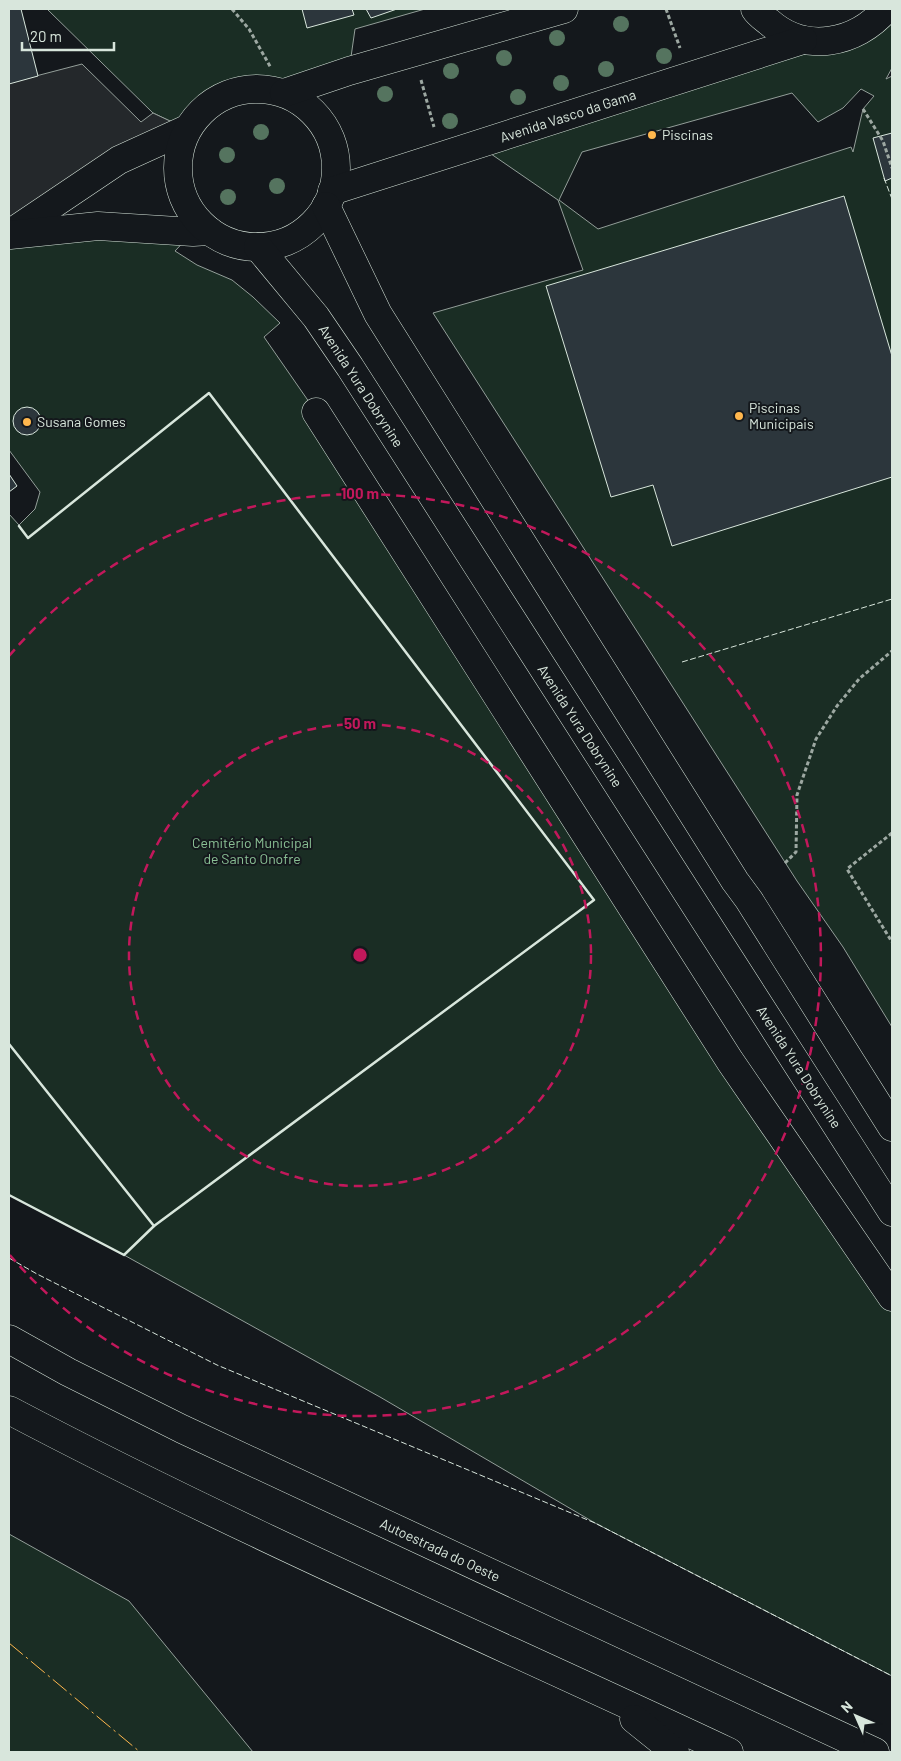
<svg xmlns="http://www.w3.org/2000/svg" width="901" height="1761" font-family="Barlow,sans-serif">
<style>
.green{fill:#1a2d24;stroke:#939e99;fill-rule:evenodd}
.parking{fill:#24282b;stroke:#939e99}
.building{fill:#2c363c;stroke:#d8e6dc}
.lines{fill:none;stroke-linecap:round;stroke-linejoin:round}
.street-casing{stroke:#d8e6dc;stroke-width:29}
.secondary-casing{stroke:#d8e6dc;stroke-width:29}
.highway-casing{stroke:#d8e6dc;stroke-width:29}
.path{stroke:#9da8a2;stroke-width:3;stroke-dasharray:4 2.5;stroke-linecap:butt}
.street{stroke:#14181c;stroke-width:28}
.secondary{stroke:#14181c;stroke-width:28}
.highway{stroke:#14181c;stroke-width:28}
.fence{stroke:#d8e6dc;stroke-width:1;stroke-dasharray:6 2.5;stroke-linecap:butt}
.wall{stroke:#d8e6dc;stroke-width:2.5}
.power{stroke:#ffb74d;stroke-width:1;stroke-dasharray:18 4 2.5 4;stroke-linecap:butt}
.tree{fill:#55745f}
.ring{fill:none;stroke:#c2185b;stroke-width:2.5;stroke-dasharray:9 6}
.poi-dot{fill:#ffb74d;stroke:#14181c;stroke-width:2}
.labels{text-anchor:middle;stroke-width:4;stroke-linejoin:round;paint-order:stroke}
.street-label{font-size:14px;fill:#d8e6dc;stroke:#14181c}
.poi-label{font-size:14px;fill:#d8e6dc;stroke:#14181c;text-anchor:start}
.park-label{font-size:14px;fill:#8ac095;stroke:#14181c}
.centre{fill:#c2185b;stroke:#14181c;stroke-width:2.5}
.ring-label{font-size:15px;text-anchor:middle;font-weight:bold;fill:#c2185b;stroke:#14181c;stroke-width:4;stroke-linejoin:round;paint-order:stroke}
</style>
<rect width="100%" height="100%" fill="#14181c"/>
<g class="green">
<path d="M47,9h378l-70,20 -6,42 -65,22 -18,-4h-19l-18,4 -16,9 -15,12 -11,15 -34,-16z"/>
<path d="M892,9v59l-6,11 6,-3v951l-49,-80 -46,-66 -364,-568 150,-43 -25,-70 -80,-55zM861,89l13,7 -11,13 -10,43 -2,-5 -253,82 -39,-29 23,-48 210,-59 26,29 25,-14z"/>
<path d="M193,232l-18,19 22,14 35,15 21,17 27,26 -16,14 52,75 576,885v379l-297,-153 -215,-126 -256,-142 -115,-60v-681l10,11 16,-16 5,-17 -31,-42v-215z"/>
<path d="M9,1534l120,67 124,151h-244z"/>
</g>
<path class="parking" d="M82,64l59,58 12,-9 34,16 -178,105v-151z"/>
<g class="building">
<path d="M9,9h12l17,67 -29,8z"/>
<path d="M302,9h50l2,6 -47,13z"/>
<path d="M366,9h31l-26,9z"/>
<path d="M892,133v45l-7,3 -12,-43z"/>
<path d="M844,196l48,160v121l-220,69 -19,-61 -42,12 -65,-211z"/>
<circle cx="27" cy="421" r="14"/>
<path d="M9,474l8,12 -8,6z"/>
</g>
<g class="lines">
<g class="street-casing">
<g id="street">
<path d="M9,234l110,-74 68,-31"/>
<path d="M10,235l88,-9 95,6 16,-1"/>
<path d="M316,412l414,649 162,236"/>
</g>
</g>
<g class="secondary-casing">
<g id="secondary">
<path d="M755,9c3,5 9,9 14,13 36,32 87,22 117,-13"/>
<circle cx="257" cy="168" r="79"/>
<path d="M284,93l65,-22 215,-62"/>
<path d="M332,191l471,-151"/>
<path d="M326,206l52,108 357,567 14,19 143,227"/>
<path d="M258,247l58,70 34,50 542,845"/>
</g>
</g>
<g class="highway-casing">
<g id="highway">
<path d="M9,1339l59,33 114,57 693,323"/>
<path d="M9,1410c235,124 480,229 720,342"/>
<path d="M634,1719l41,33"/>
</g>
</g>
<g class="path">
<path d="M232,9l17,20 22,39"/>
<path d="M666,9l14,39"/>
<path d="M421,80l13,47"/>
<path d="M863,109l20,32 9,27"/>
<path d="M892,833l-45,36 45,73"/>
<path d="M785,863l11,-11 1,-57 19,-56 21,-33 22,-27 33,-28"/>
</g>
<use href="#street" class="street"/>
<use href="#secondary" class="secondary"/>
<use href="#highway" class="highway"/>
<g class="fence">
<path d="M884,178l8,21"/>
<path d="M682,662l210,-63"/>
<path d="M9,1258l28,16 180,91 378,158 297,153"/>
</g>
<g class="wall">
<path d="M9,1044l145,182"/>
<path d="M9,1195l115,60 30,-29 440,-326 -385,-507 -181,145 -9,-12"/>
</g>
<path class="power" d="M9,1643l131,109"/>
</g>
<g class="tree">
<circle cx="621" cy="24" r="8"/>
<circle cx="557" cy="38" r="8"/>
<circle cx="664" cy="56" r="8"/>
<circle cx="504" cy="58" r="8"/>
<circle cx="606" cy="69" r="8"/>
<circle cx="451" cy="71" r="8"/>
<circle cx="561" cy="83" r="8"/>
<circle cx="385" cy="94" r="8"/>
<circle cx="518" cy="97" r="8"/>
<circle cx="450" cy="121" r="8"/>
<circle cx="261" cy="132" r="8"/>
<circle cx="227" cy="155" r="8"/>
<circle cx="277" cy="186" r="8"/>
<circle cx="228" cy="197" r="8"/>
</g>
<g class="ring">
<circle cx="360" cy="955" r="231"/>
<path d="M9 656A461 461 0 1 1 9 1254"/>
</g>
<g class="poi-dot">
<circle cx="652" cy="135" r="5"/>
<circle cx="739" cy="416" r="5"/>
<circle cx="27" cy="422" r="5"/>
</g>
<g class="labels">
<g class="street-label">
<text transform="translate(568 116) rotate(-18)" y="5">Avenida Vasco da Gama</text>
<text transform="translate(361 386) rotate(57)" y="5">Avenida Yura Dobrynine</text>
<text transform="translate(580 726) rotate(57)" y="5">Avenida Yura Dobrynine</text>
<text transform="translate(799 1067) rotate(57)" y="5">Avenida Yura Dobrynine</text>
<text transform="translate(440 1550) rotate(25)" y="5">Autoestrada do Oeste</text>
</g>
<g class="poi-label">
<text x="662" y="140">Piscinas</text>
<text x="749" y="413">Piscinas<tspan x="749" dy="16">Municipais</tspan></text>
<text x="37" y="427">Susana Gomes</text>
</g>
<g class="park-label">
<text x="252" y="848">Cemitério Municipal<tspan x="252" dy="16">de Santo Onofre</tspan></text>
</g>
</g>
<circle cx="360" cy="955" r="8" class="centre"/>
<g class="ring-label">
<text x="360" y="499">100 m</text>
<text x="360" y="729">50 m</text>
</g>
<rect width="901" height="1761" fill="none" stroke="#d8e6dc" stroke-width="20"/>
<g transform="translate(856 1716) rotate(315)" stroke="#14181c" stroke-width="4" paint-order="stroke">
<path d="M0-4L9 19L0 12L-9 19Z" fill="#d8e6dc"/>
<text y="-8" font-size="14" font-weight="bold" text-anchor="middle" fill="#d8e6dc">N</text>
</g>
<path d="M22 42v8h92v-8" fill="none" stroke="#d8e6dc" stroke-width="2.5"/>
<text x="30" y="42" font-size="15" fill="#d8e6dc" stroke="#14181c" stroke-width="4" paint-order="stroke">20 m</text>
</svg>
